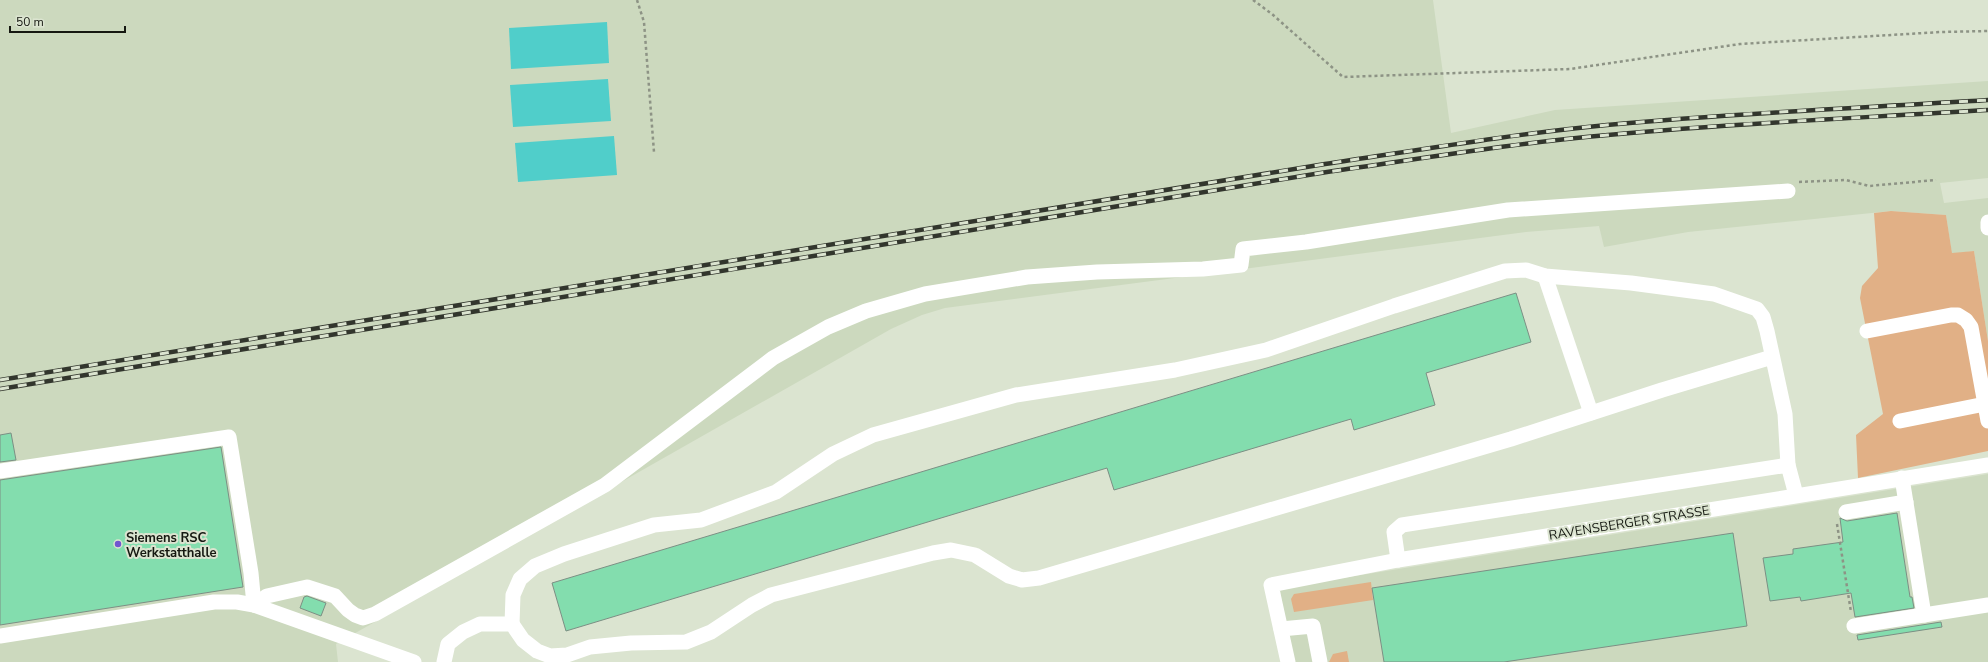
<svg xmlns="http://www.w3.org/2000/svg" width="1988" height="662" font-family="'Nunito Sans',sans-serif">
<style>
.built{fill:#ccd9be}
.green{fill:#e1b086}
.water{fill:#50ceca}
.building{fill:#83ddae;stroke:#7c8f84}
.lines{fill:none;stroke-linecap:round;stroke-linejoin:round}
.path{stroke:#8d9385;stroke-width:2.5;stroke-dasharray:3 3;stroke-linecap:butt}
.minor{stroke:#fff;stroke-width:15}
.rail-casing{stroke:#32362d;stroke-width:4.5}
.rail{stroke:#dbe4d0;stroke-width:3;stroke-dasharray:9;stroke-linecap:butt}
.poi-dot{fill:#7156d0;stroke:#dbe4d0;stroke-width:1.5}
.labels{text-anchor:middle;stroke-width:4;stroke-linejoin:round;paint-order:stroke}
.street-label{font-size:13px;fill:#151811;stroke:#dbe4d0}
.poi-label{font-size:13px;font-weight:bold;fill:#151811;stroke:#dbe4d0;text-anchor:start}
</style>
<rect width="100%" height="100%" fill="#dbe4d0"/>
<g class="built">
<path d="M0,0h1433l18,133 104,-23 433,-29v97l-48,5 4,20 44,-5v143l-14,-90 -22,3 -6,-39 -55,-4 -203,21 -84,15 -5,-21 -73,6 -581,76 -23,7 -31,14 -555,315 2,18h-338z"/>
<path d="M1988,474v188h-693l-12,-50 -3,-24z"/>
</g>
<g class="green">
<path d="M1891,211l55,4 6,38 22,-2 14,90v110l-130,27 -2,-43 27,-21 -23,-116 2,-12 16,-18 -4,-55z"/>
<path d="M1371,582l2,18 -79,12 -3,-13 3,-5z"/>
<path d="M1347,651l2,11h-20l4,-8z"/>
</g>
<g class="water">
<path d="M607,22l2,41 -98,6 -2,-41z"/>
<path d="M608,79l3,42 -98,6 -3,-42z"/>
<path d="M614,136l3,39 -99,7 -3,-39z"/>
</g>
<g class="building">
<path d="M1516,293l15,49 -105,31 9,32 -81,25 -3,-11 -237,71 -7,-22 -541,163 -14,-48z"/>
<path d="M11,433l5,27 -16,2v-27z"/>
<path d="M221,447l22,140 -243,38v-145z"/>
<path d="M1897,513l13,84h2l2,11 -59,9 -4,-24 -50,8 -1,-4 -30,4 -7,-43 30,-4v-5l50,-7 -3,-24 7,3z"/>
<path d="M1733,533l14,93 -243,36h-120l-12,-74z"/>
<path d="M307,596l19,7 -5,13 -21,-8 4,-11z"/>
<path d="M1941,622l1,5 -84,13 -1,-5z"/>
</g>
<g class="lines">
<g class="path">
<path d="M637,0l7,22 10,130"/>
<path d="M1253,0l19,14 71,63 227,-8 170,-25 201,-12 47,-1"/>
<path d="M1799,182l47,-2 23,6 67,-6"/>
<path d="M1837,524l14,88"/>
</g>
<g class="minor">
<path d="M1988,222v6"/>
<path d="M1545,276l46,137"/>
<path d="M1867,331l84,-16h7l8,5 5,7 17,94"/>
<path d="M1900,421l85,-17"/>
<path d="M0,471l229,-34 22,136 3,32"/>
<path d="M1902,478l22,137"/>
<path d="M1846,512l60,-10"/>
<path d="M1398,560l-4,-28 8,-7 386,-60 8,30"/>
<path d="M254,605l13,-9 40,-9 28,9 13,14 7,5 8,3 12,-4 230,-129 168,-127 55,-31 38,-16 59,-17 102,-17 70,-5 106,-3 38,-4 2,-16 63,-7 202,-32 280,-19"/>
<path d="M512,624l1,-29 7,-16 15,-13 29,-12 90,-29 47,-5 75,-28 57,-38 40,-19 143,-40 159,-25 91,-20 128,-44 111,-35 21,-1 19,6 86,7 83,11 43,15 6,8 4,14 18,83 3,51"/>
<path d="M1854,626l134,-21"/>
<path d="M1281,629l32,-3 7,36"/>
<path d="M0,636l214,-34h23l17,3 160,57"/>
<path d="M444,662l4,-18 15,-12 17,-8h32l11,16 14,11 13,5 17,-1 23,-8 41,-4 55,-1 25,-10 41,-27 19,-10 162,-42 18,-3 24,5 34,21 13,4 17,-2 472,-139 151,-49 110,-33"/>
<path d="M1288,662l-17,-77 127,-25 590,-95"/>
</g>
<g class="rail-casing">
<g id="rail">
<path d="M0,380l1325,-216c94,-14 188,-30 282,-39 127,-12 254,-17 381,-25"/>
<path d="M0,389l1327,-217c93,-13 187,-29 281,-37 126,-12 253,-17 380,-25"/>
</g>
</g>
<use href="#rail" class="rail"/>
</g>
<circle class="poi-dot" cx="118" cy="544" r="4"/>
<g class="labels">
<g class="street-label">
<text transform="translate(1629 522) rotate(-9)" y="5">RAVENSBERGER STRASSE</text>
</g>
<g class="poi-label">
<text x="126" y="542">Siemens RSC<tspan x="126" dy="15">Werkstatthalle</tspan></text>
</g>
</g>
<path d="M10 26v6h115v-6" fill="none" stroke="#151811" stroke-width="2"/>
<text x="16" y="26" font-size="12" fill="#151811" stroke="#dbe4d0" stroke-width="3" paint-order="stroke">50 m</text>
</svg>
